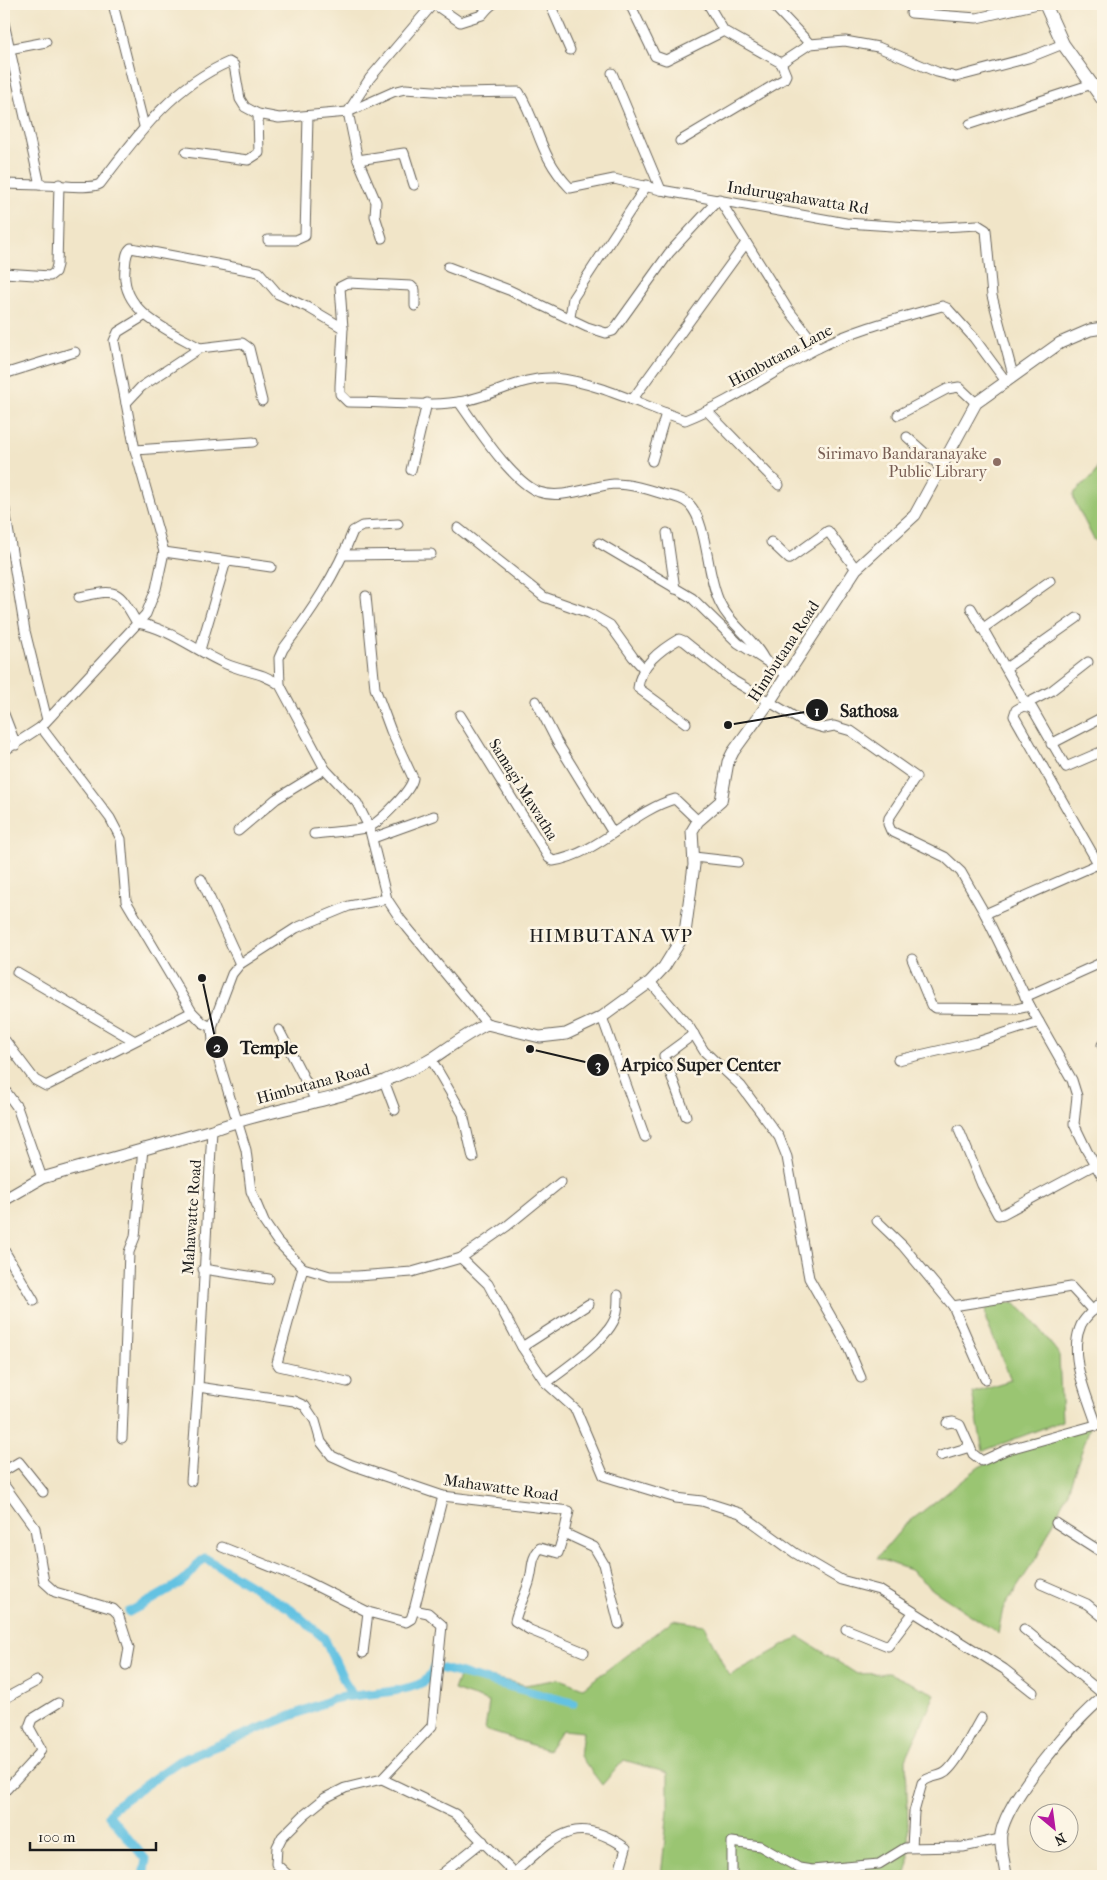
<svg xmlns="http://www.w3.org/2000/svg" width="1107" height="1880" font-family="'IM FELL French Canon',serif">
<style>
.green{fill:#9ac572;stroke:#5b7047}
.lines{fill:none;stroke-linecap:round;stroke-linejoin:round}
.canal{stroke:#64c2e2;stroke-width:9}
.street-casing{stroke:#676258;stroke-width:11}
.secondary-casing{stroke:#676258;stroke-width:13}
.primary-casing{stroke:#676258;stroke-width:14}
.street{stroke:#fff;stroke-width:9}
.secondary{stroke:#fff;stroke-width:11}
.primary{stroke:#fff;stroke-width:12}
.education-dot{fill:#8d6e63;stroke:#fcf5e5;stroke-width:2}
.labels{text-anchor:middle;stroke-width:5;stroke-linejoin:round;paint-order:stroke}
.street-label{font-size:16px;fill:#1c1c1c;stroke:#fcf5e5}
.education-label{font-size:16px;fill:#785e54;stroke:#fcf5e5;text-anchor:end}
.quarter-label{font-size:19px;letter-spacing:1px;fill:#1c1c1c;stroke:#fcf5e5}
.leader{fill:none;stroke:#1c1c1c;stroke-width:2}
.callout-dot{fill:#1c1c1c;stroke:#fcf5e5;stroke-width:2}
.mark-label{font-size:15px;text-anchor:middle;font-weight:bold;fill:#fff}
.callout-label{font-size:18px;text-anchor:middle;font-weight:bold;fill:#1c1c1c;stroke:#fcf5e5;stroke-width:5;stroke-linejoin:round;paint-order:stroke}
</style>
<rect width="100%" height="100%" fill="#fcf5e5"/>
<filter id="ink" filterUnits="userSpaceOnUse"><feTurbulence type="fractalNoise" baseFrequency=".02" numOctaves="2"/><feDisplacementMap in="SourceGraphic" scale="10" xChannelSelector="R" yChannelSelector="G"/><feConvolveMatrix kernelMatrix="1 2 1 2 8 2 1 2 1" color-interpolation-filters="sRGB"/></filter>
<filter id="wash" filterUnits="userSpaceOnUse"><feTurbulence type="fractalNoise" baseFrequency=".0096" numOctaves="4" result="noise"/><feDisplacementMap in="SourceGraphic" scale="20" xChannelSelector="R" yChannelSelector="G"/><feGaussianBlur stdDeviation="1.12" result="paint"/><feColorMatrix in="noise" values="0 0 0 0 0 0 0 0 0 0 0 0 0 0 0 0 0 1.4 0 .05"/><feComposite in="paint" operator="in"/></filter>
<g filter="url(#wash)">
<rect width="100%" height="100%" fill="#f1e5c8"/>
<g class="green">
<path d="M1103,461v82l-9,-3 -19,-38 -2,-8 21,-19 5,-11z"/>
<path d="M1014,1302l14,13 31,39 3,67 -79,30 -11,-59 39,-12 -25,-60 -1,-15z"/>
<path d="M1090,1427l-22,64 -31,66 -34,52 -5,24 -65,-43 -23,-20 -33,-12 27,-32 75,-59 52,-27z"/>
<path d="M673,1620l31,5 25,51 70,-39 58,37 32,-1 46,21 -29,65 3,103 -4,14h-244l7,-66v-37l-44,-13 -22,25 -22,-29 3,-24 -21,-2 -14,20 -63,-20 4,-28 -35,-12 7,-19 64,14 34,-6 24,9z"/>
</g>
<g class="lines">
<g class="canal">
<path d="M129,1612c17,-9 35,-18 51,-29 11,-7 15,-18 25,-25l85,51 34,29 27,57"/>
<path d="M143,1876l3,-16 -37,-45 5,-8 65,-46 154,-62c22,-5 79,-6 93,-19 3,-3 6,-9 9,-13l138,36"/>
</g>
</g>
</g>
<g filter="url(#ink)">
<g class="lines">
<g class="street-casing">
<g id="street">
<path d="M113,4l31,122"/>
<path d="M434,4l26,18 22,-7 6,-7"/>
<path d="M480,4l8,4 5,-4"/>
<path d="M550,4l20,46"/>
<path d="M630,4l25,52 11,4 58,-29"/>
<path d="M708,4l16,27 57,32 29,-19 35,-3 33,6 59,25 19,5 72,-19 35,-14"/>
<path d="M772,4l38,40"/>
<path d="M911,13l66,5 61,-14"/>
<path d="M9,49l37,-7"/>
<path d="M612,73l49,117"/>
<path d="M970,124l122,-40"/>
<path d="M680,141l104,-62 2,-4 -5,-12"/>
<path d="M186,152l62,8 11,-7 -1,-39"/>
<path d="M358,160l46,-7 10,32"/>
<path d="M4,184l36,1 -36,-162"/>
<path d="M40,185c14,-1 50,5 60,-1 37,-48 71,-97 129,-122l5,3 6,34 5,8 13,7 21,4 69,-6 45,-20 12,-3 56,4 58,-1c21,36 20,64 51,96l44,-9 47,11 185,33 78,5 54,-3 8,5 6,66 21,79"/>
<path d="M382,238l-7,-22 1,-14 -18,-42 -10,-48 22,-34 63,-74"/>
<path d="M268,240h28l9,-4 3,-120"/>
<path d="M448,267l61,23 78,37 19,6 7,-2 56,-78 50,-54 68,109 31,40"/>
<path d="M4,273l46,3 5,-4 2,-7 2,-81"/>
<path d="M415,306v-16l-4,-4 -63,-3 -8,4 3,41 -3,58v8l8,8c36,0 74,5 110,0 32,-4 64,-26 96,-24 44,4 89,28 131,42 46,-18 87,-48 131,-71 39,-20 84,-31 126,-43l5,2 27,30 31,42"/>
<path d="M570,317l3,-19 74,-113"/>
<path d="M200,348c-30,-17 -80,-36 -75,-79 1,-8 0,-16 6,-21l128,24 19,22 31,14 34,20"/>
<path d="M4,374l71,-22"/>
<path d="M632,400l114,-157"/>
<path d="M459,402c18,25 52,79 80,90 23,8 52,-6 75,-8 17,0 33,5 49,10 9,2 21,4 27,11 18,20 16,70 30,98 10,22 33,34 44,56"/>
<path d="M126,403l15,-16 59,-39 42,-5 7,5 13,53"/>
<path d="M707,411l72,74"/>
<path d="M898,415l49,-26 12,-2 17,16"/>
<path d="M907,437l35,31"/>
<path d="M135,450l118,-8"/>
<path d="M652,461l14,-48"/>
<path d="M411,470l16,-67"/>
<path d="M4,504l21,127 22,89"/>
<path d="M458,528l86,69 45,16 21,12 23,32 11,12"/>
<path d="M667,533l8,56"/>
<path d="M771,542l18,17 39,-28 28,38"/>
<path d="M599,543l93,55 46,45 48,31"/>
<path d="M164,552l107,15"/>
<path d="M344,555l87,-1"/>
<path d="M79,597c39,-8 38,-9 58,26"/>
<path d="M971,608l55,96 5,4"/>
<path d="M137,623c32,5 59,28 89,41 18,8 37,8 54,21l45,84 32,34 12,24 18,72 14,21 86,104"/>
<path d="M982,629l68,-48"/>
<path d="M200,650l26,-89"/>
<path d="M1006,668l71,-50"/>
<path d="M280,685l-1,-27 4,-9c28,-37 53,-74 70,-118l9,-5 36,-2"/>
<path d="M536,701l21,41 56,91"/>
<path d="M1026,704l25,-13 37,-29"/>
<path d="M4,714l12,31"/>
<path d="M460,715l89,143 4,3c46,-7 79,-50 122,-62l23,22"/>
<path d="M686,723l-48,-35c2,-23 22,-38 41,-49l5,2 50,40 71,42 19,5 10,-2 17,5 65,46 -27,41 -1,6 3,7 54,26 16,15 24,42 45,92 42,74 5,16 -3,28 13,27 16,27"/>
<path d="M41,727l69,91 11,21 5,62 66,111 11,11 9,4 1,15 33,108 5,41 13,31 13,19 26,27 27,8h27l55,-4 49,-14 46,-32 54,-44"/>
<path d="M1051,744l52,-27"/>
<path d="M4,751l37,-24 105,-113 10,-25 8,-37 -29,-102 -21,-109 4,-9 26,-16"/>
<path d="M1103,751l-37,16 -34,-59 -9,-2 -7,4 -2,6 89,156"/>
<path d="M238,831l38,-32 49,-30"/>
<path d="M314,834c14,-2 43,-3 55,-7 11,-5 43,-37 44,-49l-22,-47 -16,-43 -9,-92"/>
<path d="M373,838l61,-22"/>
<path d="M694,857l44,5"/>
<path d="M201,879l39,85"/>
<path d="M985,914l113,-50"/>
<path d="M912,959l19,46 4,3 81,1 14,-3"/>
<path d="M17,972l116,68"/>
<path d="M650,982l40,46 14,23 37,35 38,51 8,20 22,121 38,67 14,33"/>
<path d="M1025,997l78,-35"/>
<path d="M602,1017l43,120"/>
<path d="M212,1027l20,-53 8,-10 56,-36 53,-22 38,-7"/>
<path d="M279,1030l37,71"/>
<path d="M4,1039l31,41 11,6 146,-74"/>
<path d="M1102,1045l1,-1"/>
<path d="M431,1059l32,55 10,44"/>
<path d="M898,1060l79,-18 62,-20"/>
<path d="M384,1081l11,29"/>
<path d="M4,1089l13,18 25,71"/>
<path d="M686,1116l-22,-60 30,-22"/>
<path d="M212,1130l-14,257 96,14 11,5 10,15 6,21 11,14 20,9 91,31 126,15 -5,22 30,14 10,17 15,60"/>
<path d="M959,1130l23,55 16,30 5,-1 91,-49"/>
<path d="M877,1221l26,25 50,60"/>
<path d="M4,1250l30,51"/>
<path d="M461,1258l27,26 34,63 24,36 30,27 28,66 72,22 26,3 38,12 55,40 46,27 38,10 125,79 29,23"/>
<path d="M303,1268l-26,95 2,3 68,16"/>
<path d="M203,1269l66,10"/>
<path d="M522,1347l67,-43"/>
<path d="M985,1379l-32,-73 118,-19 22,24"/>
<path d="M546,1383c20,-15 68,-47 71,-72 1,-5 1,-11 1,-16"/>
<path d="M947,1423l6,-1 7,3 13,29 9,7 24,-11 97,-27"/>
<path d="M1097,1426c-9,-29 -30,-70 -16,-101 4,-9 16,-17 22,-26"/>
<path d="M122,1438l7,-186 6,-15 8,-89"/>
<path d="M940,1456l30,-9"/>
<path d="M4,1471l15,-9 24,30"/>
<path d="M191,1481l7,-94"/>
<path d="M4,1485l31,43 9,54 11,10 58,17 5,5 11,34 -3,17"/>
<path d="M1056,1523l47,30"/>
<path d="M564,1533l-6,20 -18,-5c-9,10 -7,19 -10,31 -3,14 -12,27 -15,42l15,9 54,22"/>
<path d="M222,1547l82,33 64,32 38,10 5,-3 3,-9"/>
<path d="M1041,1584l46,20 16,13"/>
<path d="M846,1629l42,17 25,-33"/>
<path d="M1024,1629l79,65"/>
<path d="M363,1653l5,-41"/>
<path d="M4,1699l33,-18"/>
<path d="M382,1779l50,-53 10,-101 -14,-12 -14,-3 29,-114"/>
<path d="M4,1792l34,-37 3,-6 -12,-22 3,-8 26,-16"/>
<path d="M912,1847l2,-35 8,-29c8,-9 19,-4 27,-14 13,-14 22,-34 32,-51"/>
<path d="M289,1876l-13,-12 1,-17 5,-10 22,-22 21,-17 20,-10 37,-9 73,35 59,59c41,-36 60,-61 112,-25l-8,28"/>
<path d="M439,1876l44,-35"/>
<path d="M732,1876v-34l28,4 39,22 13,2 67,-6 26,-16 58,-1 37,-8"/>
</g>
</g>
<g class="secondary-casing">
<g id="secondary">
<path d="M4,1200l38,-22 170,-48c56,-21 117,-27 172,-49 16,-7 34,-14 49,-23 18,-12 35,-25 54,-34l53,13 26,-3 36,-17 48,-35 14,-15 21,-34 9,-68 -2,-34 6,-10 23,-20 7,-39 5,-10 37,-51 86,-132 59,-54 61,-112 84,-60 30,-13 13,-2"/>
<path d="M1006,1876c-1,-13 -7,-29 -5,-42 6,-36 73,-113 102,-137"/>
</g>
</g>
<g class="primary-casing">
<path id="primary" d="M1045,4l18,40 40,56"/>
</g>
<use href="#street" class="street"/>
<use href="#secondary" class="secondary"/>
<use href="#primary" class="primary"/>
</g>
</g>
<circle class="education-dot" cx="997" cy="462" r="5"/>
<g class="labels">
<g class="street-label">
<text transform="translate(798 197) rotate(9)" y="6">Indurugahawatta Rd</text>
<text transform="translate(780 355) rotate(-28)" y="6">Himbutana Lane</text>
<text transform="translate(783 651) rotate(-57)" y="6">Himbutana Road</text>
<text transform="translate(524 789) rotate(58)" y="6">Samagi Mawatha</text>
<text transform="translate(313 1083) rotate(-15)" y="6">Himbutana Road</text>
<text transform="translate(191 1217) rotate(-86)" y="6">Mahawatte Road</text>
<text transform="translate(501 1487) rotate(8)" y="6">Mahawatte Road</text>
</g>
<g class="education-label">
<text x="987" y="459">Sirimavo Bandaranayake<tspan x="987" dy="18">Public Library</tspan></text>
</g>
<g class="quarter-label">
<text x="611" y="942">HIMBUTANA WP</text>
</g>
</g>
<path class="leader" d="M728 725L817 710M202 978L217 1047M530 1049L598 1065"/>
<g class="callout-dot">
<circle cx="728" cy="725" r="5"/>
<circle cx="202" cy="978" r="5"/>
<circle cx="530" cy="1049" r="5"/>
<circle cx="817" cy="710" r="12"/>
<circle cx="217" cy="1047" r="12"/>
<circle cx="598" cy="1065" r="12"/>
</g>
<g class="mark-label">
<text x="817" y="716">1</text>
<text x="217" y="1052">2</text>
<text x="598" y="1070">3</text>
</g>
<g class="callout-label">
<text x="869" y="717">Sathosa</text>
<text x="269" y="1054">Temple</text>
<text x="701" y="1071">Arpico Super Center</text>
</g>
<rect width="1107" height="1880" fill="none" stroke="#fcf5e5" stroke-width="20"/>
<g transform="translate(1054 1828) rotate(151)"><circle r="24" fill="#fcf5e5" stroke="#a29e95"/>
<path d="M0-4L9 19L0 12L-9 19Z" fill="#b5179e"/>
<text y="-8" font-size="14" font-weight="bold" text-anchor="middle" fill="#1c1c1c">N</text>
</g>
<path d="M30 1842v8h126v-8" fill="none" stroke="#1c1c1c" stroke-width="2.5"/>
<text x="38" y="1842" font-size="15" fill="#1c1c1c" stroke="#fcf5e5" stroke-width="4" paint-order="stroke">100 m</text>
</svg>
